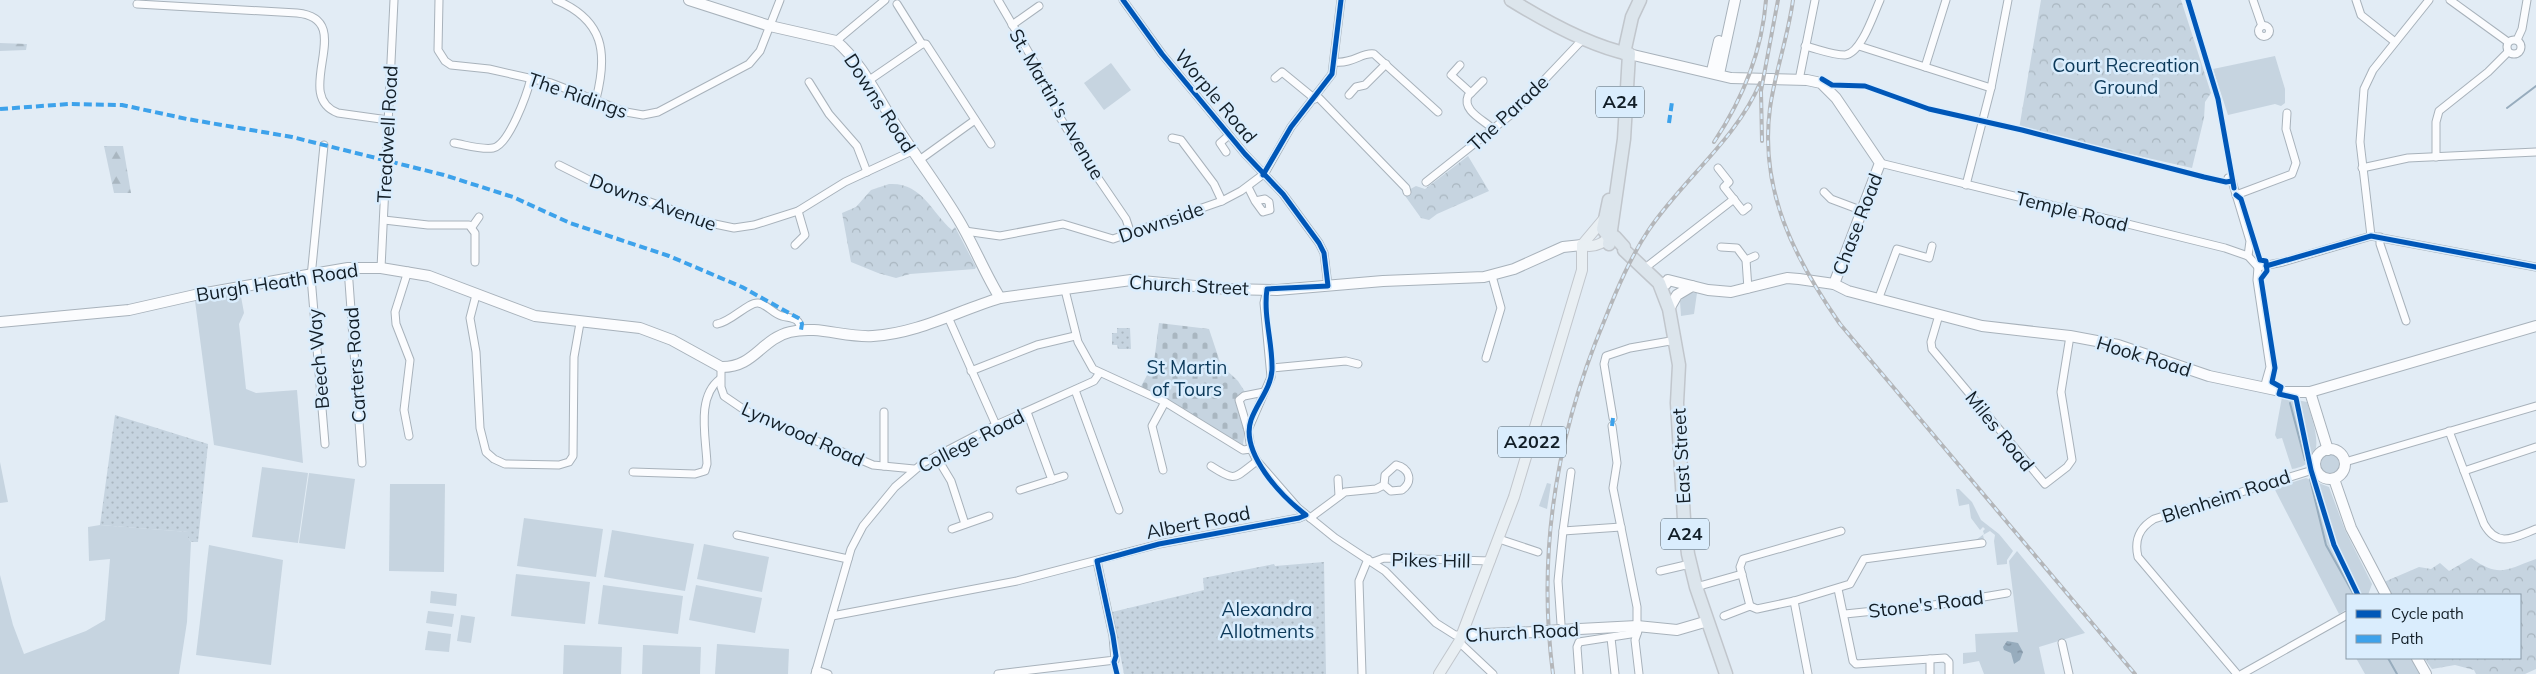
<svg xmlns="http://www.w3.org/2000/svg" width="2536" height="674" font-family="Mulish,sans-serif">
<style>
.grass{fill:#c6d4e0}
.forest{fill:url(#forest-firs)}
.cemetery{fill:url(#cemetery-stones)}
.park{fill:url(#park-crowns)}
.garden{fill:url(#garden-dots)}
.water{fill:url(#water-ripples)}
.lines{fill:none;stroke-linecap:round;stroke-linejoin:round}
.stream{stroke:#97acbd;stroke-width:2}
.street-casing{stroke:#a8b2bb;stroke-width:9}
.secondary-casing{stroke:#a8b2bb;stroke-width:12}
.primary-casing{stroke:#c1c6cc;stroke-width:12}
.highway-casing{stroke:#c1c6cc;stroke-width:15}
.street{stroke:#fbfcfe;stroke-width:7}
.secondary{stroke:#fbfcfe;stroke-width:10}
.primary{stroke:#e9eff3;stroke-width:10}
.highway{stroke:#dce5ec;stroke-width:12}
.rail-casing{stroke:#b4b6b9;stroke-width:4}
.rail{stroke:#daedfd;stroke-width:2;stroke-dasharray:5.5;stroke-linecap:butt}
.secondary-bridge-casing{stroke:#a8b2bb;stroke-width:12;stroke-linecap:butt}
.secondary-bridge{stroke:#fbfcfe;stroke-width:10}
.quiet{stroke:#3da2eb;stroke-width:4;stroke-dasharray:8 4;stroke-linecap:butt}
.cycleway-casing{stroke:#daedfd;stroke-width:8}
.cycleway{stroke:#0057b8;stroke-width:5}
.labels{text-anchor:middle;stroke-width:5;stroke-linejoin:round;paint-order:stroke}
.shield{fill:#daedfd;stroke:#4e5c67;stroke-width:1}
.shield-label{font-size:18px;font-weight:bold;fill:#121e27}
.park-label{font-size:19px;fill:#0d3a5a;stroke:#daedfd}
.street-label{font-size:19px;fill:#121e27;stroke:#daedfd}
</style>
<defs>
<pattern id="forest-firs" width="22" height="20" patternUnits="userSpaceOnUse" patternTransform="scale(1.25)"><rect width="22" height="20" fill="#c6d4e0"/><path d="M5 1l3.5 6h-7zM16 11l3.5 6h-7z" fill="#a9b6c0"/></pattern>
<pattern id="cemetery-stones" width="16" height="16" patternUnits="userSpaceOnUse" patternTransform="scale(1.25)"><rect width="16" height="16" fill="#c6d4e0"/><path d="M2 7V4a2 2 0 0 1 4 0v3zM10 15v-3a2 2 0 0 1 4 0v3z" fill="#a9b6c0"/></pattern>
<pattern id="park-crowns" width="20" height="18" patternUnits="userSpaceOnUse" patternTransform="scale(1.25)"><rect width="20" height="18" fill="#c6d4e0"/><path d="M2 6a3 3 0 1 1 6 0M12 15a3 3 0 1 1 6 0" fill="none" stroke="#a9b6c0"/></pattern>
<pattern id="garden-dots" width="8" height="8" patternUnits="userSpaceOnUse" patternTransform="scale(1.25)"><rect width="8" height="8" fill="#c6d4e0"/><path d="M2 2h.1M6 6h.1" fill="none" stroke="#a9b6c0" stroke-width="1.8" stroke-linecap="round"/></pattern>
<pattern id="water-ripples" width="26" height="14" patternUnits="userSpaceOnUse" patternTransform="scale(1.25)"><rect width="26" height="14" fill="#97acbd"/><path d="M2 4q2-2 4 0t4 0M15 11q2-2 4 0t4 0" fill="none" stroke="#7a8b9a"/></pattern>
</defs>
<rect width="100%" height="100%" fill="#e2ecf5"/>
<g class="grass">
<path d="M2275,56l10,33v14l-4,3 -6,-2 -47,11 -15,-46z"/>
<path d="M1111,63l20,27 -27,20 -20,-27z"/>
<path d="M240,291l4,22 -5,11 7,65 10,4 41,-3 6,73 -89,-18 -19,-144z"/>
<path d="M1689,293h8l-3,21 -13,2 -1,-15z"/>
<path d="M2282,397l25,5c7,24 23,61 -15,67l-10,-31 -5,1 -2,-4z"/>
<circle cx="2330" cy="464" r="12"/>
<path d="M0,462l8,40 -8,1z"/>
<path d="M262,467l46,6 -10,70 -46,-6z"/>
<path d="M309,473l46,6 -10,70 -46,-6z"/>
<path d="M2306,478l23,9 16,43 27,54 -4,11h-21v14l-8,5 -65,-126z"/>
<path d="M1547,483l4,1 -4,25 -8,-3z"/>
<path d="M390,484h55l-1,88 -55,-1z"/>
<path d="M1956,489h3l13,13 9,18 18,14 14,17 -6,9v4l-10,1 -3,-24 1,-6 -5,-4 -7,4 1,4 -8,1 8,-6 -1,-3 2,-2 -2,-2 -3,3 -9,-12 -2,-14 -10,2z"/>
<path d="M524,518l79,11 -7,48 -79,-11z"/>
<path d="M100,525l89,7 -1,6 3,4 -4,80 -8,52h-179v-99l13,50 11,29 62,-23 19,-11 5,-61 -21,2 -1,-34z"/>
<path d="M612,530l82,14 -9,47 -81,-14z"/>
<path d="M704,544l65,13 -7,35 -65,-13z"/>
<path d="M209,545l74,15 -12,105 -75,-10z"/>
<path d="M2017,551l68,82 -46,14 6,27h-61l-5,-13 -16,3v-11l13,-1 -1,-18 43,-2 -9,-71z"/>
<path d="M516,574l74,8 -5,42 -74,-8z"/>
<path d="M603,585l80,11 -5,38 -80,-10z"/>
<path d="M696,585l66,13 -7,35 -66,-13z"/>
<path d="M431,591l26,3 -1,12 -26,-3z"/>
<path d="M428,611l26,3 -2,13 -26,-4z"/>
<path d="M461,615l14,2 -4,26 -14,-2z"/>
<path d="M428,631l23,3 -2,18 -24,-2z"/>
<path d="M717,644l72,5 -1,25h-73z"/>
<path d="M564,645l58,2 -1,27h-58z"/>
<path d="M643,645l58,2 -1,27h-58z"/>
<path d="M2356,658h55l9,16h-55z"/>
</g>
<g class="forest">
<path d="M0,43l27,1 -1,6 -26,1z"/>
<path d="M104,146h19l8,47h-17z"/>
</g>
<path class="cemetery" d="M1159,323l50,6 12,36 17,16 9,14 -11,4 9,32 -2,13 3,8 -108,-60 16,-30z"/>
<g class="park">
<path d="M2041,0h140l30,93 -6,9 -1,16 -12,50 -173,-39z"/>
<path d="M1468,156l21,35 -52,23 -8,6 -8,-2 -18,-25 13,-7 9,3z"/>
<path d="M889,184c33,-2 42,28 63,46l3,-3 21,40 -1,2 -65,5 -14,4 -18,-5 -27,-11 -9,-49 14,-6 15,-17z"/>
<path d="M2471,558c29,20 34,12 65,1v110l-11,5h-49l-2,-4 -19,-5 -23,4 -8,-11h96v-63h-129l-7,-13 35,-15 12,2 9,-6 9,8z"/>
</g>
<g class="garden">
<path d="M1117,328h13l1,21h-13l-1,-4h-5v-12h5z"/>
<path d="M115,415l93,29 -10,98h-7l-3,-4v-6l-88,-7z"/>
<path d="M1324,562l2,112h-202l-12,-62 92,-22 -1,-12 71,-14 1,2z"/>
</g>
<path class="water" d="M2007,641l11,2 5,9 -3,8 -6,4 -3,-11 -7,-3 -1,-3z"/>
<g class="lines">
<g class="stream">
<path d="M2188,0l32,97"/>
<path d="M2507,108l29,-22"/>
<path d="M2290,403l15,57"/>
<path d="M2310,479l16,66 28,50"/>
<path d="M2388,658l9,16"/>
</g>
<g class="street-casing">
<g id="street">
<path d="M439,0l-1,50 7,11 6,4 38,4 62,14 75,29 17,3 15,-3 91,-48 11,-13 20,-51"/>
<path d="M556,0c48,20 52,53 40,99"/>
<path d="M998,0l38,65 25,54 22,37 43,63 5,15"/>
<path d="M1123,0l39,54 83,100 38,40 36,49 5,10 4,33"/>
<path d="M2253,0l9,26"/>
<path d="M2356,0l5,15 34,27"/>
<path d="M2450,0l58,42"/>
<path d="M137,4l160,9c62,6 -7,82 41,100l50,7"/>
<path d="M897,4l25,40"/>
<path d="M1012,25l27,-19"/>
<circle cx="2264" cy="31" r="5.5"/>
<circle cx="2514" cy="47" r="7"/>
<path d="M2517,40l5,-11 5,-29"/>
<path d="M836,41l49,-41"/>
<path d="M1805,46c13,3 27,9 40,9 16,-1 29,-42 35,-55"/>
<path d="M1859,46l132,42"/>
<path d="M1335,62c18,2 27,-10 39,-8l64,58"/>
<path d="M1460,65l-9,10 20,18"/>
<path d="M1925,67l21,-67"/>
<path d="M1275,78l7,-6 33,27"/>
<path d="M1799,80l16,-80"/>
<path d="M868,81l54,-37h4l65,100"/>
<path d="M1483,81l-15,15c-6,15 16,24 25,33"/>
<path d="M809,82l20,32 28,32 10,26"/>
<path d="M1349,95l7,-8 9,-2 21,-21"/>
<path d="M1317,96l89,92 1,4"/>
<path d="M1172,138l9,2 33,44 8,17"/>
<path d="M454,143c12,2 28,7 39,5 16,-3 34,-54 38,-70"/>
<path d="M324,145l-13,132 14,167"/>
<path d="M1226,152l-6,-9 9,-8"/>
<path d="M2436,157v-35l3,-11 49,-39 20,-20"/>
<path d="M918,161l57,-41"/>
<path d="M1880,163l345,85 23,8 10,11"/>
<path d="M559,165l34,17 117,41 24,5 20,-3 44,-14 47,-29 67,-31"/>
<path d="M1718,168l11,14 -5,5 19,24 5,-4"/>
<path d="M2362,168l46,-10 128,-6"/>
<path d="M2228,178l4,3 18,60 -2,15"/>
<path d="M1426,182l87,-69 71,-75"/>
<path d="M1966,185l25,-97 17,-88"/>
<path d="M1248,187l7,14 10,-2 4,3 1,8 -7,2 -8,-11"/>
<path d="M1824,192l7,7 32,12"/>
<path d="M2236,195l56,-21 4,-11 -10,-34 1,-16"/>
<path d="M384,220l44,5h41l6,8v29"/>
<path d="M472,227l7,-10"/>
<path d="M965,231l35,5 63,-12 50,15 109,-38 19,-10 24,-18 26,-46 41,-53 9,-74"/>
<path d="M2371,236l-11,-94 4,-53 9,-19 56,-70"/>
<path d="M2380,237v7l26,77"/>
<path d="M795,245l10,-10 -7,-24"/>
<path d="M1721,247l16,1 9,12 2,29"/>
<path d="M1746,260l9,-4"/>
<path d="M2258,267l25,-5 88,-26 165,31"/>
<path d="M2258,267l-1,13 13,87 -6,21"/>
<path d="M348,268l14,195"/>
<path d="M381,268l13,-268"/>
<path d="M1645,268l89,-69"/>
<path d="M408,271l-13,41 1,12 14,36 -6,50 5,26"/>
<path d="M1267,289l-3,14 7,74 -23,53 3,19 6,12 41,47 37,30 50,33 51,52 19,12h7"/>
<path d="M1065,290l13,52 15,27 72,33 78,48 8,-1"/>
<path d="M476,295l-6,23 6,34 4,76 6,24 8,7 11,5 54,1 10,-3 4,-6 1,-99 6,-34"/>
<path d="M1878,300l19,-51 32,9 3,-12"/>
<path d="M1939,315l-8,27 1,7 113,135 22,-17 5,-7 -11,-68 9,-56"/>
<path d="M948,317l48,108"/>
<path d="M717,324c14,-2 31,-22 41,-21 9,1 15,11 24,13 11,3 17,1 19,14"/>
<path d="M1486,358l15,-50 -9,-32"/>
<path d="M721,367v20l3,9 22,15 127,54 41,4"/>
<path d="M1272,368l74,-7 12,3"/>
<path d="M971,371l66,-26 38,-9"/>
<path d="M1075,390l44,120"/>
<path d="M884,412v54"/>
<path d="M1027,412l25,68"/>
<path d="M1613,418l-9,-54 2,-8 24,-8 46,-8"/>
<path d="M1612,426l5,37 -4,25 24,119v19"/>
<path d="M1248,430l-9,-30 5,-4 20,-4"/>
<path d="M2449,431l35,93c14,25 31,13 52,5"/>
<path d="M936,456l15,25 14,43"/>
<path d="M2345,462l191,-56"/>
<path d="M1211,466c26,17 23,12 46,-5"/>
<path d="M1163,470l-11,-44 13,-24"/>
<path d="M2464,471l72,-24"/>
<path d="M633,472l62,2 10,-3 2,-7c-1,-27 -11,-67 13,-85"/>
<path d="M1571,472l-8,59 58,-4"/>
<path d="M1338,479l1,17"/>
<path d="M1020,490l44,-14"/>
<path d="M1310,518l35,-26 31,-3 8,-4 1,-10 11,-10c13,3 18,16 6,25l-11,1 -7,-6"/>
<path d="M952,529l37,-13"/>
<path d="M737,535l111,24"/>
<path d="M1499,539l39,13"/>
<path d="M1373,562l11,-4 107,3"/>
<path d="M1660,571l30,-7"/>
<path d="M1696,587l46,-13"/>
<path d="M1838,589l15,72 3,3 89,-6 4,4v12"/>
<path d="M1794,601l14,73"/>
<path d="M1750,606l-10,-39 3,-8 98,-28"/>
<path d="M1845,614l97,-10 65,-11"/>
<path d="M832,616l185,-35 142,-37 140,-26 7,-3"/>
<path d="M1724,616l26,-10 7,3 37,-8 56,-17 14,-25 118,-16"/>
<path d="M1561,624l-3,-43 5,-50"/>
<path d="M1638,631l-3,9 4,34"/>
<path d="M1611,638l4,36"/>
<path d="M1459,642l34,32"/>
<path d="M2062,643l7,31"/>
<path d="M1930,659v15"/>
<path d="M816,670l12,4"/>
<path d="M815,674l36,-125 12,-23 32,-39 28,-24 73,-38 98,-44 5,-7"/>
<path d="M998,674l117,-14 -2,-24 -16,-75"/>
<path d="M1362,674l-3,-93 9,-22"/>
<path d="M1579,674l-2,-27 2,-5 58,-9"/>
<path d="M2237,674l-99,-117c-4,-17 1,-29 16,-38l162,-50"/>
<path d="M2242,674l105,-59"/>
</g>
</g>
<g class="secondary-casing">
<g id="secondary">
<path d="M689,0l81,26 66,15c25,21 40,53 57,80 21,33 44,63 64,96 16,26 27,55 43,81"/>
<path d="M1629,54l102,24 76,2 14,3 15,15 44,65 -46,121"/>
<path d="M1712,71l7,-30"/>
<path d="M1719,74l16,-74"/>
<path d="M1659,283l7,1 2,-4 40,10 23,2 56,-14 12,1 35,5 14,7 134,35 88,10 48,9 91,31 76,16h25l226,-66"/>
<path d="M1669,309l8,-14 15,-9"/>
<path d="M0,322l129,-12 66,-15 118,-21 35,-6h33l48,8 106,40 105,12 32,12 49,27c33,1 40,-28 69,-35 28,-7 55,6 83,4 46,-3 84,-25 127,-38l131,-18 96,9 50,1 106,-9 101,-4 30,-8 49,-22 19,-2"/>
<path d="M2310,392l18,58"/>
<circle cx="2330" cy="464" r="15"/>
<path d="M2334,479l17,49 35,67"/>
<path d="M1560,630l77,-4 40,4 31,-9"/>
<path d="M1462,635l73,-3"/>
<path d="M2417,658l9,16"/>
</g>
</g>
<g class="primary-casing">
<g id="primary">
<path d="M1582,245l21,-25"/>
<path d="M1582,245c11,3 19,0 27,-8"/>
<path d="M1439,674l20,-32 55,-145 68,-227v-25"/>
</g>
</g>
<g class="highway-casing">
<g id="highway">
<path d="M1511,0c34,21 79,46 118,54l-5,85 -15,105"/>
<path d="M1624,53l8,-36 8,-17"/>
<path d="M1609,237h6l9,10v3l35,33 10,26 10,56 -2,38 7,116 4,35 8,33 30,87"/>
<path d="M1609,237l-6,-8 6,-29"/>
</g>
</g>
<use href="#street" class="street"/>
<use href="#secondary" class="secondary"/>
<use href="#primary" class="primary"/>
<use href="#highway" class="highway"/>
<g class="rail-casing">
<g id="rail">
<path d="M1793,0c-5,37 -18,72 -23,108 -11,83 25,151 70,216l295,350"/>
<path d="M1762,141l-1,-50 17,-91"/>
<path d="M1714,142c28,-42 48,-91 52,-142"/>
<path d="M1553,674c-16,-122 4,-242 52,-355 12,-30 25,-61 43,-88 34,-51 88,-91 112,-148"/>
</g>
</g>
<use href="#rail" class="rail"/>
<g class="secondary-bridge-casing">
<path id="secondary-bridge" d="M1535,632l25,-2"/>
</g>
<use href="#secondary-bridge" class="secondary-bridge"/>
<g class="quiet">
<path d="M0,109l69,-5 53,1 65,14 105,18 152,38 69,22 57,26 99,33 73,31 58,32 2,5 -1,6"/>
<path d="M1669,123l3,-21"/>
<path d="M1612,426l1,-8"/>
</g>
<g class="cycleway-casing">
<g id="cycleway">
<path d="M2188,0l30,99 16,89"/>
<path d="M1822,79l10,6 33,1 64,23 93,21 182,47 22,5 6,-1"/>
<path d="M1263,175l28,-48 41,-53 9,-74"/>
<path d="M2236,195l5,4 19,61 6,1 1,10 -6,8 14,89 -3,14 9,5 -2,7 17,4 15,72 23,75 24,50"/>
<path d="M2266,266l105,-30 165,31"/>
<path d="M1117,674l-3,-12 2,-6 -3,-20 -16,-75 62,-17 140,-26 7,-3c-25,-19 -66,-62 -55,-95 6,-17 20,-32 21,-50 1,-27 -9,-53 -5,-81l61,-3 -4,-33 -5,-10 -36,-49 -38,-40 -83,-100 -39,-54"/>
</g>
</g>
<use href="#cycleway" class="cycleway"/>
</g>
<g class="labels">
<g class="shield">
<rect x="1596" y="86.5" width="48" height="31" rx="4"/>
<rect x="1498" y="426.5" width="68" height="31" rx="4"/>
<rect x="1661" y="518.5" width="48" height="31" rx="4"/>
</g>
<g class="shield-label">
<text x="1620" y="108">A24</text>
<text x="1532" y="448">A2022</text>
<text x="1685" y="540">A24</text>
</g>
<g class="park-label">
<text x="2126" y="72">Court Recreation<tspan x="2126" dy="22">Ground</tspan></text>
<text x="1187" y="374">St Martin<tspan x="1187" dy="22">of Tours</tspan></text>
<text x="1267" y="616">Alexandra<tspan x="1267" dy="22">Allotments</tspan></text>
</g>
<g class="street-label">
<text transform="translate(578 95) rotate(19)" y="7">The Ridings</text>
<text transform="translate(1216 96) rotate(50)" y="7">Worple Road</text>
<text transform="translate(880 103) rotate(57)" y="7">Downs Road</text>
<text transform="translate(1057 104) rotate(60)" y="7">St. Martin's Avenue</text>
<text transform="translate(1508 113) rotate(-43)" y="7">The Parade</text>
<text transform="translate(387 134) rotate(-87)" y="7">Treadwell Road</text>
<text transform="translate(653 202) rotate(20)" y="7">Downs Avenue</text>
<text transform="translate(2072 211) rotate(14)" y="7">Temple Road</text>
<text transform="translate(1161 222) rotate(-19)" y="7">Downside</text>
<text transform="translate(1857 224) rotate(-69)" y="7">Chase Road</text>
<text transform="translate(277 282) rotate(-9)" y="7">Burgh Heath Road</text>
<text transform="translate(1189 285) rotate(3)" y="7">Church Street</text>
<text transform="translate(2144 356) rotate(17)" y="7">Hook Road</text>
<text transform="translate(318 359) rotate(-95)" y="7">Beech Way</text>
<text transform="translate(355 365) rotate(-94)" y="7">Carters Road</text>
<text transform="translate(2000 431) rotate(51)" y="7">Miles Road</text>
<text transform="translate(803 434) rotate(24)" y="7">Lynwood Road</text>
<text transform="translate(971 441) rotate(-27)" y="7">College Road</text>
<text transform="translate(1681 456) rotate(-93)" y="7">East Street</text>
<text transform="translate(2226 496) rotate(-18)" y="7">Blenheim Road</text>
<text transform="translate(1198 522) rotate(-11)" y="7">Albert Road</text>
<text transform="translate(1431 560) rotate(1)" y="7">Pikes Hill</text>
<text transform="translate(1926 604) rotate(-7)" y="7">Stone's Road</text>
<text transform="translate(1522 632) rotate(-3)" y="7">Church Road</text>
</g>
</g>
<rect x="2346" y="594" width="175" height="65" fill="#daedfd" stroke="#8a9aa7"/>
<rect x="2356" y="610" width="25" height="8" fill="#0057b8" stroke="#8a9aa7"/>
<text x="2391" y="619" font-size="15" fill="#121e27">Cycle path</text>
<rect x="2356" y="635" width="25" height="8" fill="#3da2eb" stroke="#8a9aa7"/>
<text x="2391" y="644" font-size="15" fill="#121e27">Path</text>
</svg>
